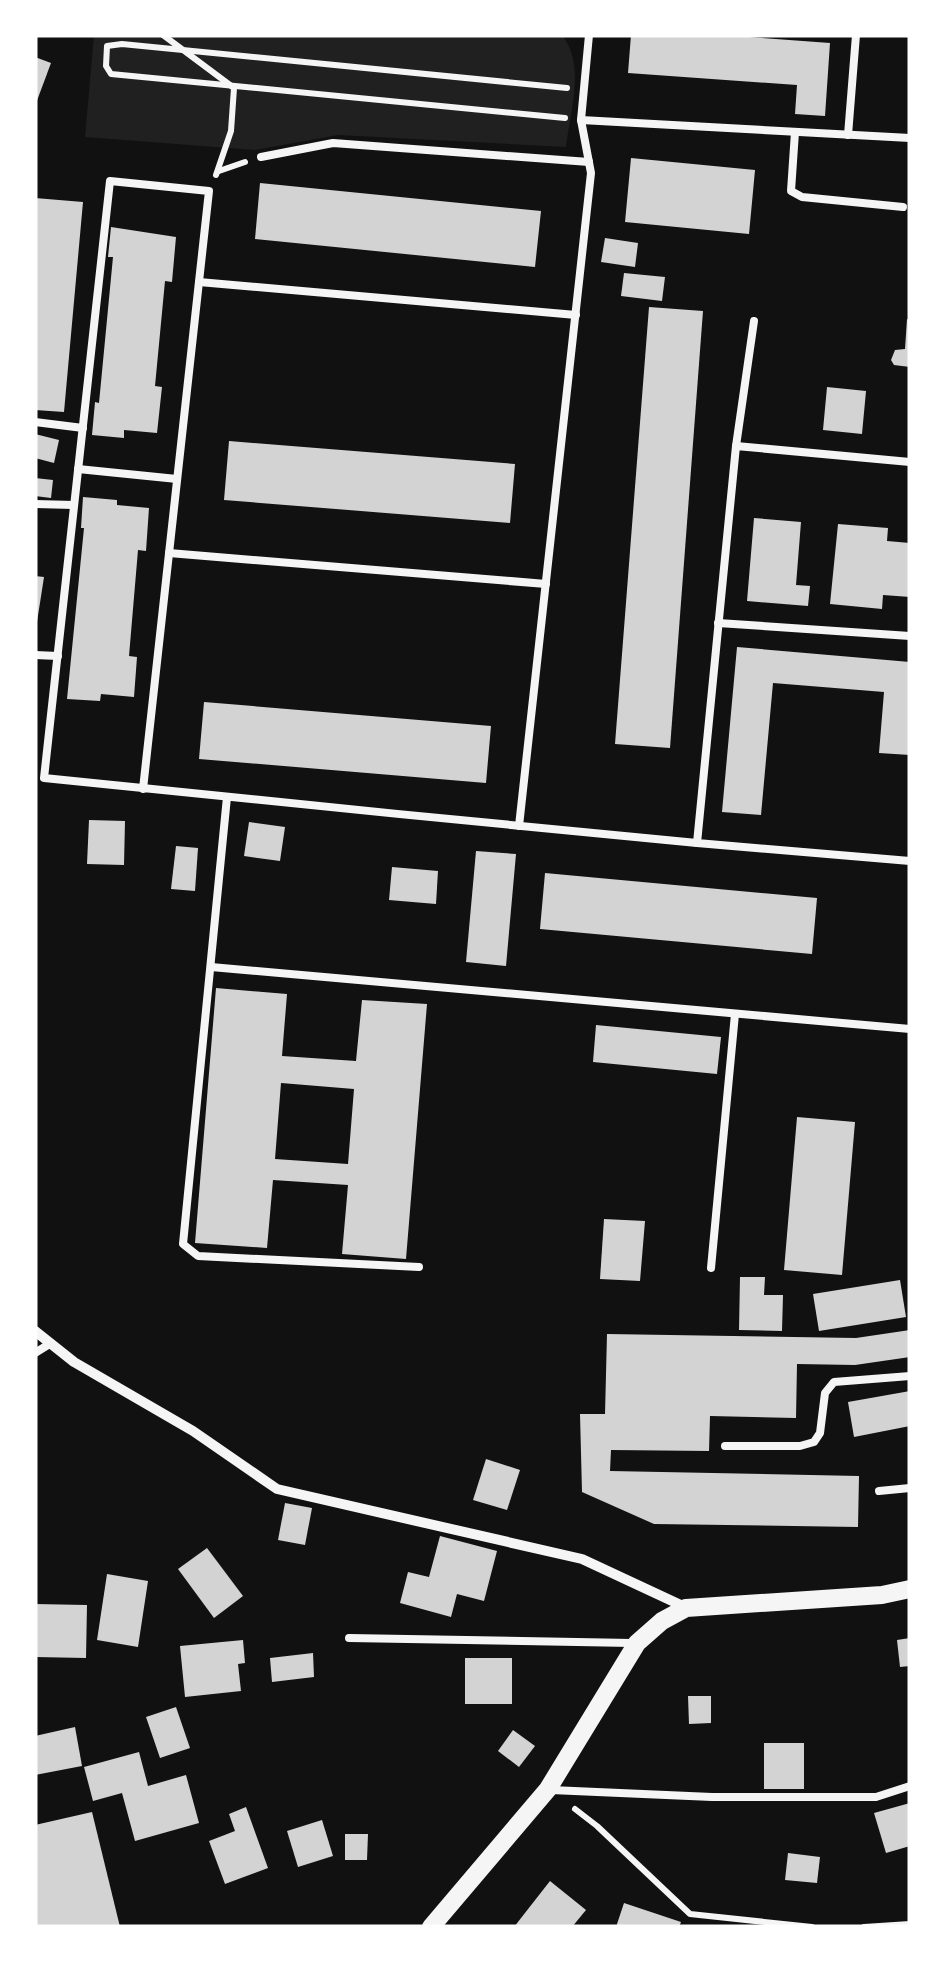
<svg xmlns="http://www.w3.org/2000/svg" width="945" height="1962" font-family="'Open Sans',sans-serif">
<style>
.green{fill:#202020}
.building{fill:#d3d3d3;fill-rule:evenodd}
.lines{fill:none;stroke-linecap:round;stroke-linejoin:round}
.path{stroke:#f5f5f5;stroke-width:6}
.service{stroke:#f5f5f5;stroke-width:8}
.minor{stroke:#f5f5f5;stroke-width:10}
.tertiary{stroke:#f5f5f5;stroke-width:18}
</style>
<rect width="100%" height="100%" fill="#111"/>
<path class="green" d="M94,35h468c24,30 8,77 4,112l-228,-12 -83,15 -170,-13z"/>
<g class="building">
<path d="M631,35h91l108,8 -5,73 -30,-2 2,-29 -169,-12z"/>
<path d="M35,57l16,6 -16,43z"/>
<path d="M631,158l124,12 -6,64 -124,-12z"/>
<path d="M260,183l281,28 -6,56 -280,-28z"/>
<path d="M35,198l48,4 -19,210 -29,-2z"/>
<path d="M111,227l65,10 -4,45 -7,-1 -10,105 7,1 -5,46 -33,-3v8l-32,-3 3,-33 4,1 14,-146h-5z"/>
<path d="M605,238l33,5 -3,24 -34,-5z"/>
<path d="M624,273l41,4 -3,24 -41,-5z"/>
<path d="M649,307l54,4 -33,437 -55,-4z"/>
<path d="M907,319l3,1v47l-16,-2 -3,-5 4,-10 10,-1z"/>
<path d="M827,387l39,4 -4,43 -39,-4z"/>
<path d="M35,434l24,6 -5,23 -19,-5z"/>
<path d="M229,441l286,23 -5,59 -286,-23z"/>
<path d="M35,478l18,2 -2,18 -16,-2z"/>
<path d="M83,497l34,3v5l32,3 -3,43 -8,-1 -9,106 8,1 -3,40 -33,-3 -1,7 -33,-2 17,-171h-3z"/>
<path d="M754,518l47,4 -5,63 14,1 -2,20 -61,-5z"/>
<path d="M838,524l50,4 -1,13 23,2v54l-27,-2 -1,14 -52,-5z"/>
<path d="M35,576l9,1 -7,45h-2z"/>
<path d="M737,647l173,15v93l-31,-2 5,-61 -111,-9 -12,132 -39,-3z"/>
<path d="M204,702l287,24 -5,57 -287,-24z"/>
<path d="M89,820l36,1 -1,44 -37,-1z"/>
<path d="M249,822l36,5 -5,34 -36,-5z"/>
<path d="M176,846l22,2 -3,43 -24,-2z"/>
<path d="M476,851l40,3 -10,112 -40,-4z"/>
<path d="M392,867l46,4 -2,33 -47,-4z"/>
<path d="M545,873l272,25 -5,56 -272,-25z"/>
<path d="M216,988l71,6 -5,62 74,5 6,-61 65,4 -21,255 -64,-5 6,-69 -75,-5 -6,68 -72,-5zM281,1083l73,6 -6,75 -73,-5z"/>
<path d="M596,1025l125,12 -4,37 -124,-12z"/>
<path d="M797,1117l58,5 -13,153 -58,-5z"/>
<path d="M604,1219l41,2 -5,60 -40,-2z"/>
<path d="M740,1277h25l-1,18h19l-1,36 -43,-1z"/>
<path d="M900,1280l6,37 -87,14 -6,-37z"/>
<path d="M910,1330v27l-55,8 -58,-1 -1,54 -86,-2 -1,35 -98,-1 -1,21 249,5 -1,51 -204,-3 -72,-32 -2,-78h25l2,-80 249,4z"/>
<path d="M910,1391v35l-56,11 -6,-35z"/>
<path d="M486,1459l34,11 -13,40 -34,-10z"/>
<path d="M285,1503l27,5 -7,37 -27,-5z"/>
<path d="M440,1536l57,15 -13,50 -27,-7 -6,23 -51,-14 8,-31 21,5z"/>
<path d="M207,1548l36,48 -29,22 -36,-49z"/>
<path d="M107,1574l41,7 -10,66 -41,-7z"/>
<path d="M35,1604l52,1 -1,53 -51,-1z"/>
<path d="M910,1638v28l-10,1 -3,-27z"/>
<path d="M243,1640l2,23 -7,1 3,27 -56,6 -5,-51z"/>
<path d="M313,1653l1,24 -42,5 -2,-24z"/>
<rect x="465" y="1658" width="47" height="46"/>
<path d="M688,1696h23v27l-22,1z"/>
<path d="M176,1707l14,41 -30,10 -14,-41z"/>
<path d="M75,1727l7,39 -47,9v-39z"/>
<path d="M513,1730l22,16 -16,21 -21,-16z"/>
<rect x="764" y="1743" width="40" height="46"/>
<path d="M139,1752l9,34 38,-11 13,48 -64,18 -13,-48 -29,8 -9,-34z"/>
<path d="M910,1803v43l-24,7 -12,-40z"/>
<path d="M246,1807l22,61 -43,16 -16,-43 26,-10 -6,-17z"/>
<path d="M92,1812l28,115h-85v-102z"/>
<path d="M322,1820l11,36 -35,11 -11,-36z"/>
<path d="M345,1834h23l-1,26h-22z"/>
<path d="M788,1853l32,4 -3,26 -32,-3z"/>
<path d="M550,1881l36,29 -14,17h-58z"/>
<path d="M624,1903l57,19 -2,5h-63z"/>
</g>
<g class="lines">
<g class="path">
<path d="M163,35l71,53 -3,43 -15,44"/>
<path d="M565,118l-454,-44 -5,-8 1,-20 15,-2 445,44"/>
<path d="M219,171l26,-9"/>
<path d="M575,1809l22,17 93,88 122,13"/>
<path d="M864,1927l46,-3"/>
</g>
<g class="service">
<path d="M581,120l329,18"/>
<path d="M795,132l-4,59 11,6 101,10"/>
<path d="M848,135l8,-100"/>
<path d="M261,157l72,-14 256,19"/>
<path d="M199,282l377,33"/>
<path d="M35,422l48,6"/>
<path d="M736,446l18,-125"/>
<path d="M910,462l-174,-16 -39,397 213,18"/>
<path d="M78,469l99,10"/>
<path d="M35,504l39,1"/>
<path d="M169,553l377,31"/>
<path d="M718,623l192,13"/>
<path d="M35,655l23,1"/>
<path d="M143,789l66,-598 -99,-10 -66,597c218,23 435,44 653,65"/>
<path d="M227,797l-44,447 15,12 221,11"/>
<path d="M519,826l72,-653 -10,-53 8,-85"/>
<path d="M211,967l699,62"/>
<path d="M711,1268l24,-254"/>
<path d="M35,1353l16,-10"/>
<path d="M725,1446h75l14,-4 6,-9 5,-40 9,-11 76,-6"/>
<path d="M879,1491l31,-3"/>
<path d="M349,1638l283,5"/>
<path d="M551,1790l161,7h164l34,-11"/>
</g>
<path class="minor" d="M35,1331l39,31 119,69 84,58 305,70 103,48"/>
<path class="tertiary" d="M431,1927l117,-138 89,-146 25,-22 24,-13 196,-13 28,-6"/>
</g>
<rect width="945" height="1962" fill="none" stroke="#ffffff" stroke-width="75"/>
</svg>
